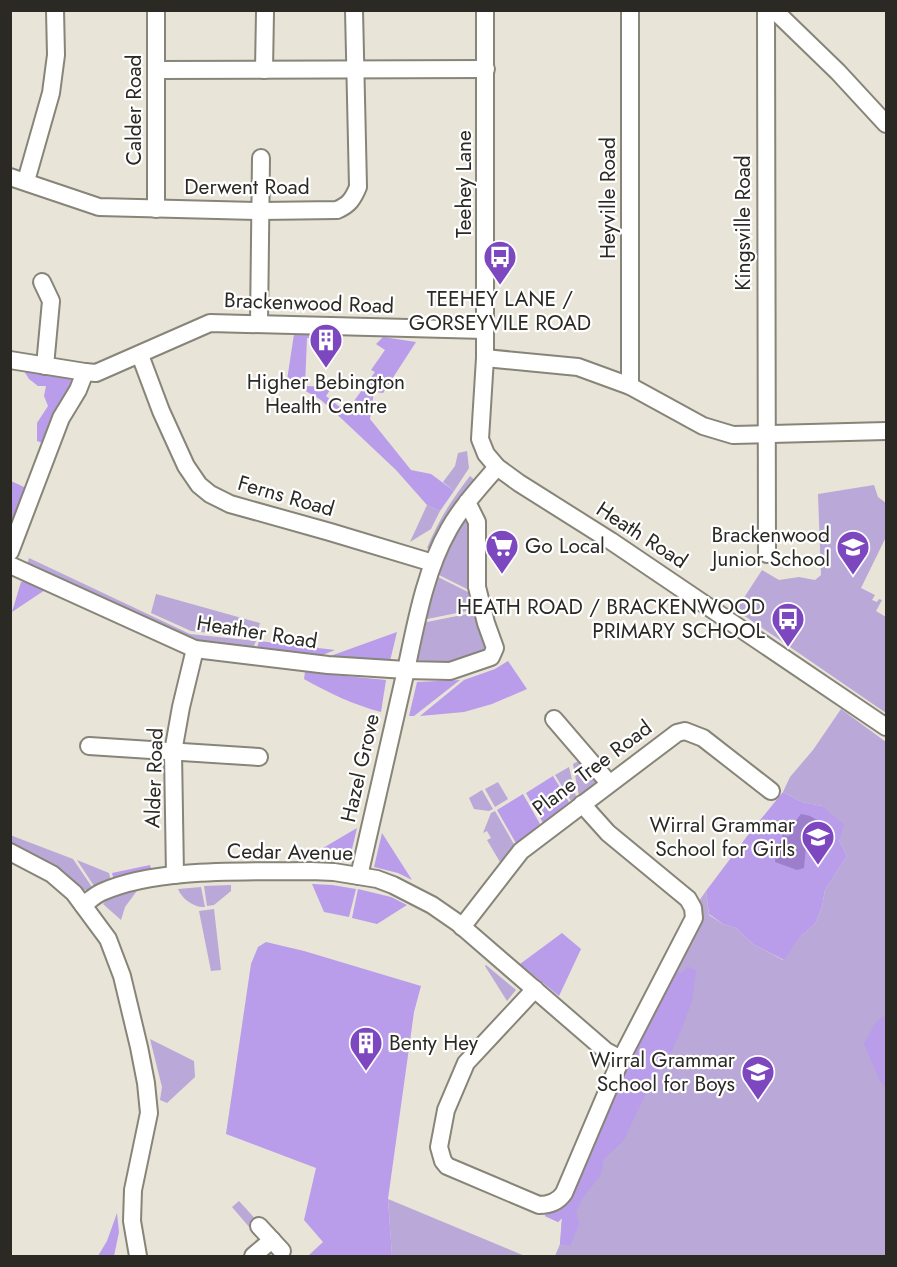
<svg xmlns="http://www.w3.org/2000/svg" width="897" height="1267" font-family="Jost,sans-serif">
<style>
.green{fill:#b9a8d8}
.forest{fill:#b99cea}
.water{fill:#9c7eca}
.lines{fill:none;stroke-linecap:round;stroke-linejoin:round}
.minor-casing{stroke:#878478;stroke-width:20}
.minor{stroke:#fff;stroke-width:16}
.labels{text-anchor:middle;stroke-width:4.5;stroke-linejoin:round;paint-order:stroke}
.street-label{font-size:21px;fill:#2a2924;stroke:#fff}
.poi-label{font-size:21px;fill:#2a2924;stroke:#fff;text-anchor:end}
</style>
<rect width="100%" height="100%" fill="#e8e4d7"/>
<g class="green">
<path d="M467,451l2,17 -15,23 -11,-9 12,-16 3,-13z"/>
<path d="M470,476l7,6 -44,68 -6,-2c11,-27 25,-49 43,-72z"/>
<path d="M874,485l4,12 8,6v34l-25,51 14,7 -3,5 5,2 2,-3 3,1 -6,11 10,6v96l-150,-103 26,-40 17,10 20,-3 16,3 6,-5 -3,-81z"/>
<path d="M427,505l13,6 -9,18 -21,13z"/>
<path d="M467,518l4,3 2,71 -38,-19 28,-54z"/>
<path d="M29,558l161,76 66,7 -4,10 -51,-5 -174,-81z"/>
<path d="M434,575l40,20 3,14 -55,11z"/>
<path d="M156,594l104,29 -4,15 -65,-7 -40,-18z"/>
<path d="M477,612l11,29 -2,10 -30,15 -37,-2 -3,-5 6,-36z"/>
<path d="M841,709l45,33v514h-331l5,-12 2,-26 -4,4 -13,-6 151,-311 10,-14 3,24 14,9 13,4 17,16 30,16 18,-24 14,-12 7,-17 3,-17 22,-34 -25,-50 -20,-4 -19,-10 7,-15 23,-27z"/>
<path d="M584,758l13,23 -18,15 -6,-32z"/>
<path d="M569,767l7,30 -5,4 -16,-26z"/>
<path d="M498,782l10,17 -13,8 -10,-18z"/>
<path d="M482,790l11,19 -4,2 -15,-2 -5,-11z"/>
<path d="M495,811l20,35 -15,16 -13,-22 4,-2 -4,-7 -4,2 8,-20z"/>
<path d="M10,835l63,24 21,31h-11l-5,-3 -67,-43z"/>
<path d="M77,860l32,13 3,11 -16,5z"/>
<path d="M231,885v6l-17,14 -7,1 -3,-20z"/>
<path d="M201,887l4,20c-11,1 -23,-8 -27,-18z"/>
<path d="M139,888l-14,19 -4,13 -18,-16 7,-8z"/>
<path d="M214,909l7,61 -10,1 -12,-60z"/>
<path d="M486,965l30,25 -9,11 -22,-35z"/>
<path d="M150,1039l44,22 1,16 -28,26 -7,-3 2,-13z"/>
<path d="M388,1199l137,57h-133z"/>
<path d="M239,1201l19,21 -8,6 -18,-21z"/>
</g>
<g class="forest">
<path d="M294,334l46,1v4l-33,-1 -2,48 27,1 -6,9 20,16 29,-40 -4,-2 14,-20 -9,-6 7,-7 33,5 -33,51 -9,-1 -4,27 41,51 20,4 23,17 -14,20 -13,-6 -31,-35 -53,-50 -22,-20 -34,-20z"/>
<path d="M31,368l34,7 6,5 2,8 -28,56 -8,-3v-18l11,-17 -4,-10 2,-10h-8l-9,-7 -5,-8z"/>
<path d="M11,481l15,7 -15,40z"/>
<path d="M25,581l20,9 -33,22 9,-30z"/>
<path d="M397,632l-8,33 -67,-6z"/>
<path d="M259,641l76,9 -20,8 -59,-7z"/>
<path d="M508,661l19,28 -35,15 -28,8 -44,4 44,-36 31,-11z"/>
<path d="M305,672l81,8 -5,32c-27,-7 -52,-19 -77,-33z"/>
<path d="M460,680l-46,36h-5l8,-34z"/>
<path d="M553,776l16,26 -26,21 -17,-30z"/>
<path d="M783,792l19,10 20,4 22,19 -5,15 8,16 -22,34 -3,17 -7,17 -14,12 -17,24 -31,-16 -17,-16 -13,-4 -14,-10 -3,-23 42,-56z"/>
<path d="M523,794l17,30 -23,21 -20,-35z"/>
<path d="M357,828l-8,34 -43,-4z"/>
<path d="M382,833l30,47 -14,-7 -24,-6z"/>
<path d="M150,865l3,10 -38,9 -3,-11z"/>
<path d="M312,884l20,1 24,4 -7,28 -25,-5z"/>
<path d="M358,889l33,8 16,8 -30,19 -25,-6z"/>
<path d="M562,933l19,16 -22,47 -39,-32z"/>
<path d="M266,942l38,9 117,35 -7,26 -26,187 4,57h-84l15,-14 -19,-22 12,-52 -90,-34 25,-170 7,-17z"/>
<path d="M688,967l8,3 -4,30 -10,28 -15,32 -16,23 -28,58 -20,19 -2,14 -19,25 -6,13 3,12 -9,22 -10,-2 2,-26 -4,4 -13,-6 126,-244 11,1z"/>
<path d="M886,1015v73l-6,-7 -16,-37 12,-22z"/>
<path d="M117,1213l2,19 -5,24h-16l9,-15z"/>
</g>
<path class="water" d="M801,814l9,2 14,8 -7,15 -11,8 -2,21 -7,2 -22,-8 1,-10 7,-17 6,1 2,-9z"/>
<g class="lines">
<g class="minor-casing">
<g id="minor">
<path d="M156,10v199"/>
<path d="M485,10v348l-5,81 6,15 11,13 22,16 92,58 275,186"/>
<path d="M766,10l1,544"/>
<path d="M774,10l64,62 48,52"/>
<path d="M156,70l330,-1"/>
<path d="M264,70l1,-58"/>
<path d="M10,177l89,30 161,4 77,-1c12,-5 16,-11 21,-23l-4,-177"/>
<path d="M26,181l25,-88 5,-38 -1,-45"/>
<path d="M42,282l9,19 -6,65"/>
<path d="M259,324l2,-166"/>
<path d="M140,355l21,56 25,55 13,19 11,9 20,10 100,28 103,31"/>
<path d="M485,358l93,9 52,19 73,40 30,9 153,-4"/>
<path d="M10,360l75,12"/>
<path d="M630,386v-376"/>
<path d="M467,502l10,20v65l9,36 9,25 -4,9 -41,14 -44,-1c10,-47 19,-99 43,-141 13,-23 31,-42 48,-62"/>
<path d="M10,552l51,-134 17,-28 7,-18 11,1 114,-50 275,7"/>
<path d="M10,565l185,84 133,16 78,5 -47,206"/>
<path d="M554,719l55,64"/>
<path d="M89,746l170,11"/>
<path d="M10,852l42,22 22,19 34,46 14,37 17,71 7,36 3,30 -16,77 -1,31 6,35"/>
<path d="M175,875l-2,-123 8,-45 14,-58"/>
<path d="M83,905c6,-4 12,-10 19,-13 56,-25 148,-20 209,-21l23,1 43,7 16,6 39,20 26,18 148,128 15,8"/>
<path d="M462,927l59,-76 156,-118 8,-2 18,7 68,53"/>
<path d="M535,989l-69,74 -20,47 -7,37 4,14 4,5 92,39c11,0 19,-3 25,-12l57,-134 73,-141 -1,-10 -5,-9 -80,-66 -26,-29"/>
<path d="M259,1226l23,25"/>
<path d="M253,1256l19,-16"/>
</g>
</g>
<use href="#minor" class="minor"/>
</g>
<defs>
<g id="bus-pin" transform="scale(1.725)"><path d="M0 17L-7.5 6A9.5 9.5 0 1 1 7.5 6Z" fill="#7d48bf" stroke="#fff"/><path d="M-5-6H5V4H4V6H2V4H-2V6H-4V4H-5ZM-3.5-4V0h7V-4ZM-3.5 1.2v1.5H-2V1.2ZM2 1.2v1.5H3.5V1.2Z" fill="#fff"/></g>
<g id="building-pin" transform="scale(1.725)"><path d="M0 17L-7.5 6A9.5 9.5 0 1 1 7.5 6Z" fill="#7d48bf" stroke="#fff"/><path d="M-4-6H4V6H1V3H-1V6H-4ZM-2.5-4.3h1.7v1.8h-1.7ZM.8-4.3h1.7v1.8H.8ZM-2.5-1h1.7V.8h-1.7ZM.8-1h1.7V.8H.8Z" fill="#fff"/></g>
<g id="supermarket-pin" transform="scale(1.725)"><path d="M0 17L-7.5 6A9.5 9.5 0 1 1 7.5 6Z" fill="#7d48bf" stroke="#fff"/><path d="M-6-5.5h2.5l.6 2H6L4.5 2H-2.5L-4.4-4H-6ZM-1.5 3.2a1.3 1.3 0 1 0 .1 0ZM3 3.2a1.3 1.3 0 1 0 .1 0Z" fill="#fff"/></g>
<g id="school-pin" transform="scale(1.725)"><path d="M0 17L-7.5 6A9.5 9.5 0 1 1 7.5 6Z" fill="#7d48bf" stroke="#fff"/><path d="M0-5L7-2L0 1L-7-2ZM-4 1L0 2.5L4 1V4Q0 6-4 4Z" fill="#fff"/></g>
</defs>
<g fill-rule="evenodd">
<use href="#bus-pin" x="500" y="257"/>
<use href="#building-pin" x="326" y="340"/>
<use href="#supermarket-pin" x="502" y="546"/>
<use href="#school-pin" x="853" y="547"/>
<use href="#bus-pin" x="788" y="619"/>
<use href="#school-pin" x="818" y="837"/>
<use href="#building-pin" x="366" y="1043"/>
<use href="#school-pin" x="758" y="1072"/>
</g>
<g class="labels">
<g class="street-label">
<text transform="translate(134 110) rotate(-90)" y="7">Calder Road</text>
<text transform="translate(464 184) rotate(-90)" y="7">Teehey Lane</text>
<text x="247" y="194">Derwent Road</text>
<text transform="translate(608 198) rotate(-90)" y="7">Heyville Road</text>
<text transform="translate(743 223) rotate(-90)" y="7">Kingsville Road</text>
<text transform="translate(309 303) rotate(2)" y="7">Brackenwood Road</text>
<text transform="translate(286 496) rotate(16)" y="7">Ferns Road</text>
<text transform="translate(642 535) rotate(33)" y="7">Heath Road</text>
<text transform="translate(257 632) rotate(9)" y="7">Heather Road</text>
<text transform="translate(360 768) rotate(-77)" y="7">Hazel Grove</text>
<text transform="translate(592 768) rotate(-37)" y="7">Plane Tree Road</text>
<text transform="translate(154 778) rotate(-88)" y="7">Alder Road</text>
<text transform="translate(290 852) rotate(1)" y="7">Cedar Avenue</text>
</g>
<g class="poi-label">
<text x="500" y="306" text-anchor="middle">TEEHEY LANE /<tspan x="500" dy="24">GORSEYVILE ROAD</tspan></text>
<text x="326" y="389" text-anchor="middle">Higher Bebington<tspan x="326" dy="24">Health Centre</tspan></text>
<text x="830" y="542">Brackenwood<tspan x="830" dy="24">Junior School</tspan></text>
<text x="525" y="553" text-anchor="start">Go Local</text>
<text x="765" y="614">HEATH ROAD / BRACKENWOOD<tspan x="765" dy="24">PRIMARY SCHOOL</tspan></text>
<text x="795" y="832">Wirral Grammar<tspan x="795" dy="24">School for Girls</tspan></text>
<text x="389" y="1050" text-anchor="start">Benty Hey</text>
<text x="735" y="1067">Wirral Grammar<tspan x="735" dy="24">School for Boys</tspan></text>
</g>
</g>
<rect width="897" height="1267" fill="none" stroke="#2a2924" stroke-width="24"/>
</svg>
